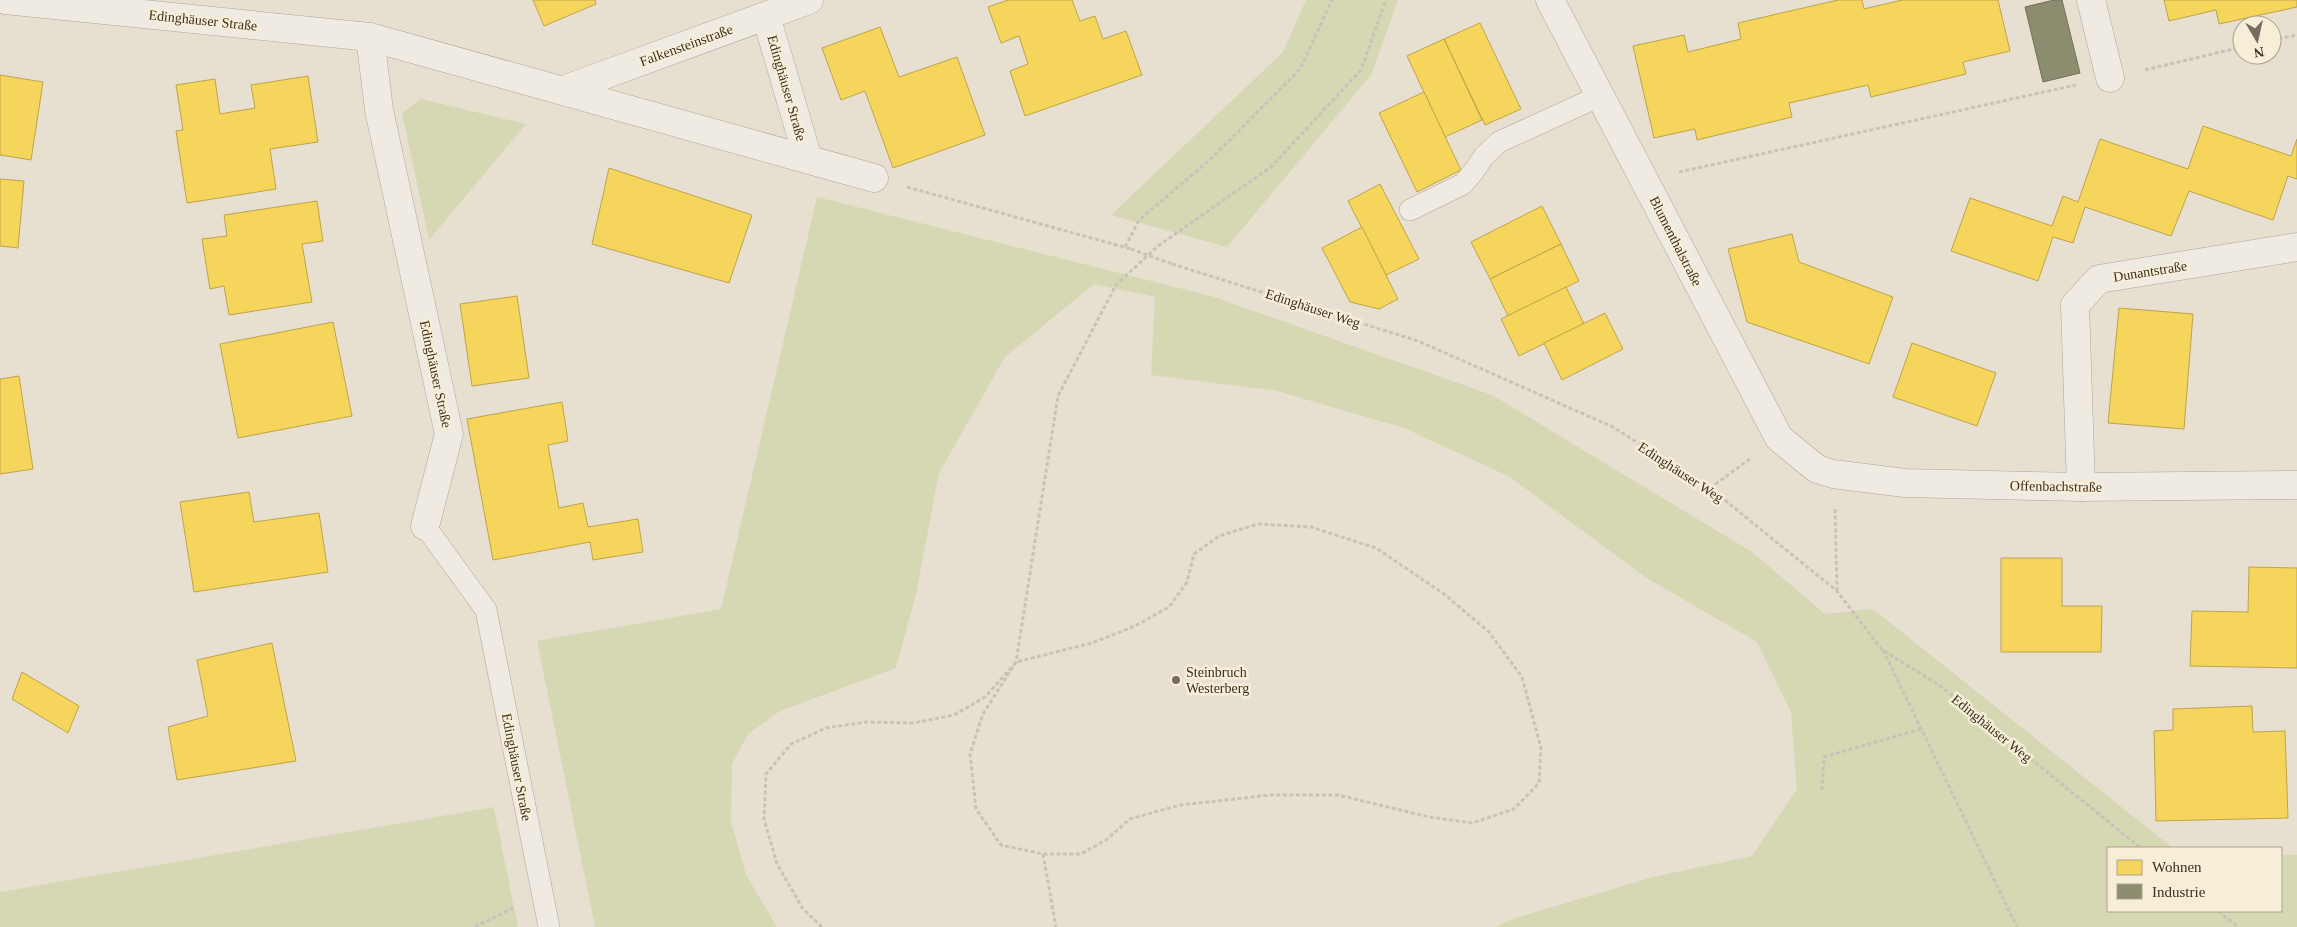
<svg xmlns="http://www.w3.org/2000/svg" width="2297" height="927" font-family="'Times New Roman',serif">
<style>
.green{fill:#d6d7b3}
.homes{fill:#f6d55c;stroke:#bea34a}
.industry{fill:#8c8c6e;stroke:#747057}
.lines{fill:none;stroke-linecap:round;stroke-linejoin:round}
.lane-casing{stroke:#ada599;stroke-width:22}
.street-casing{stroke:#ada599;stroke-width:29}
.path{stroke:#c8c2b9;stroke-width:3;stroke-dasharray:4 2.5;stroke-linecap:butt}
.lane{stroke:#efebe3;stroke-width:21}
.street{stroke:#efebe3;stroke-width:28}
.path-bridge{stroke:#c8c2b9;stroke-width:3;stroke-dasharray:4 2.5;stroke-linecap:butt}
.poi-dot{fill:#786c5e;stroke:#f7eed8;stroke-width:2}
.labels{text-anchor:middle;stroke-width:5;stroke-linejoin:round;paint-order:stroke}
.street-label{font-size:14px;fill:#3d2e20;stroke:#f7eed8}
.poi-label{font-size:14px;fill:#3d2e20;stroke:#f7eed8;text-anchor:start}
</style>
<rect width="100%" height="100%" fill="#e7e0d1"/>
<g class="green">
<path d="M1306,0h92l-27,75 -144,172 -116,-32 172,-163z"/>
<path d="M421,99l105,25 -97,116 -27,-127z"/>
<path d="M817,197l394,99 281,99 260,157 73,62 48,-5 300,239h-65v63h173v-56h16v72h-801l16,-8 141,-42 99,-21 45,-67 -6,-77 -34,-70 -112,-65 -135,-100 -106,-49 -127,-37 -126,-16 4,-78 -61,-13 -89,73 -66,116 -23,121 -20,74 -116,43 -32,23 -16,30 -1,57 15,54 31,52h-182l-58,-286 184,-32z"/>
<path d="M494,807l24,120h-518v-35z"/>
</g>
<g class="homes">
<path d="M533,0h62l1,4 -52,22z"/>
<path d="M1008,0h64l8,21 15,-5 8,23 23,-8 16,44 -117,41 -15,-45 18,-7 -9,-28 -18,7 -13,-36z"/>
<path d="M1838,0h24l2,9 38,-9h96l12,51 -47,11 3,12 -95,23 -3,-12 -79,18 3,14 -95,23 -2,-11 -41,9 -21,-92 51,-11 4,17 53,-13 -3,-16z"/>
<path d="M2164,0h133v7l-78,17 -3,-14 -47,11z"/>
<path d="M1480,23l41,86 -36,16 -41,-86z"/>
<path d="M880,27l19,50 58,-20 28,78 -92,33 -28,-77 -24,9 -19,-52z"/>
<path d="M1444,39l38,81 -37,17 -38,-81z"/>
<path d="M0,75l43,7 -12,78 -31,-5z"/>
<path d="M308,76l10,66 -48,7 6,40 -89,14 -11,-72 7,-1 -7,-45 39,-6 5,35 35,-6 -4,-23z"/>
<path d="M1424,92l37,78 -44,22 -38,-79z"/>
<path d="M2203,126l88,30 6,-17v40l-9,-3 -15,44 -84,-29 -18,45 -86,-29 -12,36 -20,-6 -15,44 -87,-30 19,-53 82,28 11,-30 15,6 22,-63 88,30z"/>
<path d="M609,168l143,47 -23,68 -137,-39z"/>
<path d="M0,179l24,2 -6,67 -18,-2z"/>
<path d="M1380,184l39,75 -33,16 -38,-74z"/>
<path d="M317,201l6,40 -21,3 10,58 -83,13 -5,-29 -14,3 -8,-50 25,-3 -3,-21z"/>
<path d="M1542,206l19,38 -71,35 -19,-37z"/>
<path d="M1362,227l36,72 -19,10 -29,-7 -28,-54z"/>
<path d="M1792,234l7,28 94,35 -24,67 -122,-42 -19,-73z"/>
<path d="M1561,244l18,37 -71,35 -18,-37z"/>
<path d="M1566,287l18,37 -65,32 -18,-37z"/>
<path d="M517,296l12,82 -57,8 -12,-82z"/>
<path d="M2119,308l74,6 -9,115 -76,-6z"/>
<path d="M1605,313l18,36 -61,31 -18,-37z"/>
<path d="M333,322l19,94 -114,22 -18,-94z"/>
<path d="M1912,343l84,30 -19,53 -84,-29z"/>
<path d="M19,376l14,93 -33,5v-95z"/>
<path d="M562,402l6,39 -20,4 11,63 24,-5 5,24 50,-8 5,33 -50,8 -3,-18 -97,18 -26,-141z"/>
<path d="M249,492l5,30 65,-9 9,59 -134,20 -14,-90z"/>
<path d="M2001,558h61v48h40l-1,46h-100z"/>
<path d="M2249,567l48,1v100l-107,-2 2,-55 56,1z"/>
<path d="M272,643l24,118 -119,19 -9,-53 40,-11 -11,-56z"/>
<path d="M22,672l57,34 -11,27 -56,-34z"/>
<path d="M2252,706l1,26 32,-1 3,87 -132,3 -2,-90 19,-1v-21z"/>
</g>
<path class="industry" d="M2054,0h8l18,73 -37,9 -18,-75z"/>
<g class="lines">
<g class="lane-casing">
<g id="lane">
<path d="M1410,210l53,-26 11,-13 10,-15 15,-14 101,-46"/>
<path d="M425,526l61,84 63,317"/>
</g>
</g>
<g class="street-casing">
<g id="street">
<path d="M5,0l365,37 504,141"/>
<path d="M1550,0l229,438 38,31 16,5 72,9 176,4 216,-2"/>
<path d="M2091,0l19,78"/>
<path d="M766,16l42,143"/>
<path d="M370,37l9,73 70,324 -24,92"/>
<path d="M563,90l246,-90"/>
<path d="M2081,487l-6,-182 24,-26 198,-32"/>
</g>
</g>
<g class="path">
<path d="M2272,40l25,-5"/>
<path d="M2145,70l97,-23"/>
<path d="M1679,172l397,-87"/>
<path d="M907,187l224,62"/>
<path d="M1125,247l14,-27 74,-63 87,-88 32,-69"/>
<path d="M1172,264l246,77 193,85 99,62 54,44 73,59 45,59 57,35 202,163"/>
<path d="M1710,488l40,-29"/>
<path d="M1835,509l2,82"/>
<path d="M1883,650l134,277"/>
<path d="M1822,790l2,-33 97,-28"/>
<path d="M1043,854l13,73"/>
<path d="M2218,911l20,16"/>
<path d="M475,927l38,-19"/>
<path d="M822,927l-19,-18 -26,-45 -13,-45 2,-45 25,-30 35,-16 41,-6 47,1 40,-8 31,-18 31,-35 76,-19 43,-17 34,-19 18,-25 7,-28 25,-18 39,-12 53,3 65,21 68,46 45,38 33,45 19,71 -2,35 -25,26 -42,14 -43,-6 -91,-22h-67l-91,10 -50,14 -24,21 -25,14h-38l-42,-9 -25,-36 -6,-55 13,-40 33,-52 42,-266 58,-111 42,-39 113,-79 90,-97 25,-70"/>
</g>
<use href="#lane" class="lane"/>
<use href="#street" class="street"/>
<path class="path-bridge" d="M1131,249l41,15"/>
</g>
<circle class="poi-dot" cx="1176" cy="680" r="5"/>
<g class="labels">
<g class="street-label">
<text transform="translate(203 20) rotate(6)" y="5">Edinghäuser Straße</text>
<text transform="translate(686 45) rotate(-20)" y="5">Falkensteinstraße</text>
<text transform="translate(787 88) rotate(74)" y="5">Edinghäuser Straße</text>
<text transform="translate(1676 241) rotate(63)" y="5">Blumenthalstraße</text>
<text transform="translate(2150 271) rotate(-9)" y="5">Dunantstraße</text>
<text transform="translate(1313 308) rotate(18)" y="5">Edinghäuser Weg</text>
<text transform="translate(436 374) rotate(78)" y="5">Edinghäuser Straße</text>
<text transform="translate(1681 472) rotate(33)" y="5">Edinghäuser Weg</text>
<text transform="translate(2056 486) rotate(1)" y="5">Offenbachstraße</text>
<text transform="translate(1992 728) rotate(39)" y="5">Edinghäuser Weg</text>
<text transform="translate(517 767) rotate(79)" y="5">Edinghäuser Straße</text>
</g>
<g class="poi-label">
<text x="1186" y="677">Steinbruch<tspan x="1186" dy="16">Westerberg</tspan></text>
</g>
</g>
<rect x="2107" y="847" width="175" height="65" fill="#f7eed8" stroke="#ada18e"/>
<rect x="2117" y="860" width="25" height="15" fill="#f6d55c" stroke="#ada18e"/>
<text x="2152" y="872" font-size="15" fill="#3d2e20">Wohnen</text>
<rect x="2117" y="884" width="25" height="15" fill="#8c8c6e" stroke="#ada18e"/>
<text x="2152" y="897" font-size="15" fill="#3d2e20">Industrie</text>
<g transform="translate(2257 40) rotate(171)"><circle r="24" fill="#f7eed8" stroke="#ada18e"/>
<path d="M0-4L9 19L0 12L-9 19Z" fill="#786c5e"/>
<text y="-8" font-size="14" font-weight="bold" text-anchor="middle" fill="#3d2e20">N</text>
</g>
</svg>
